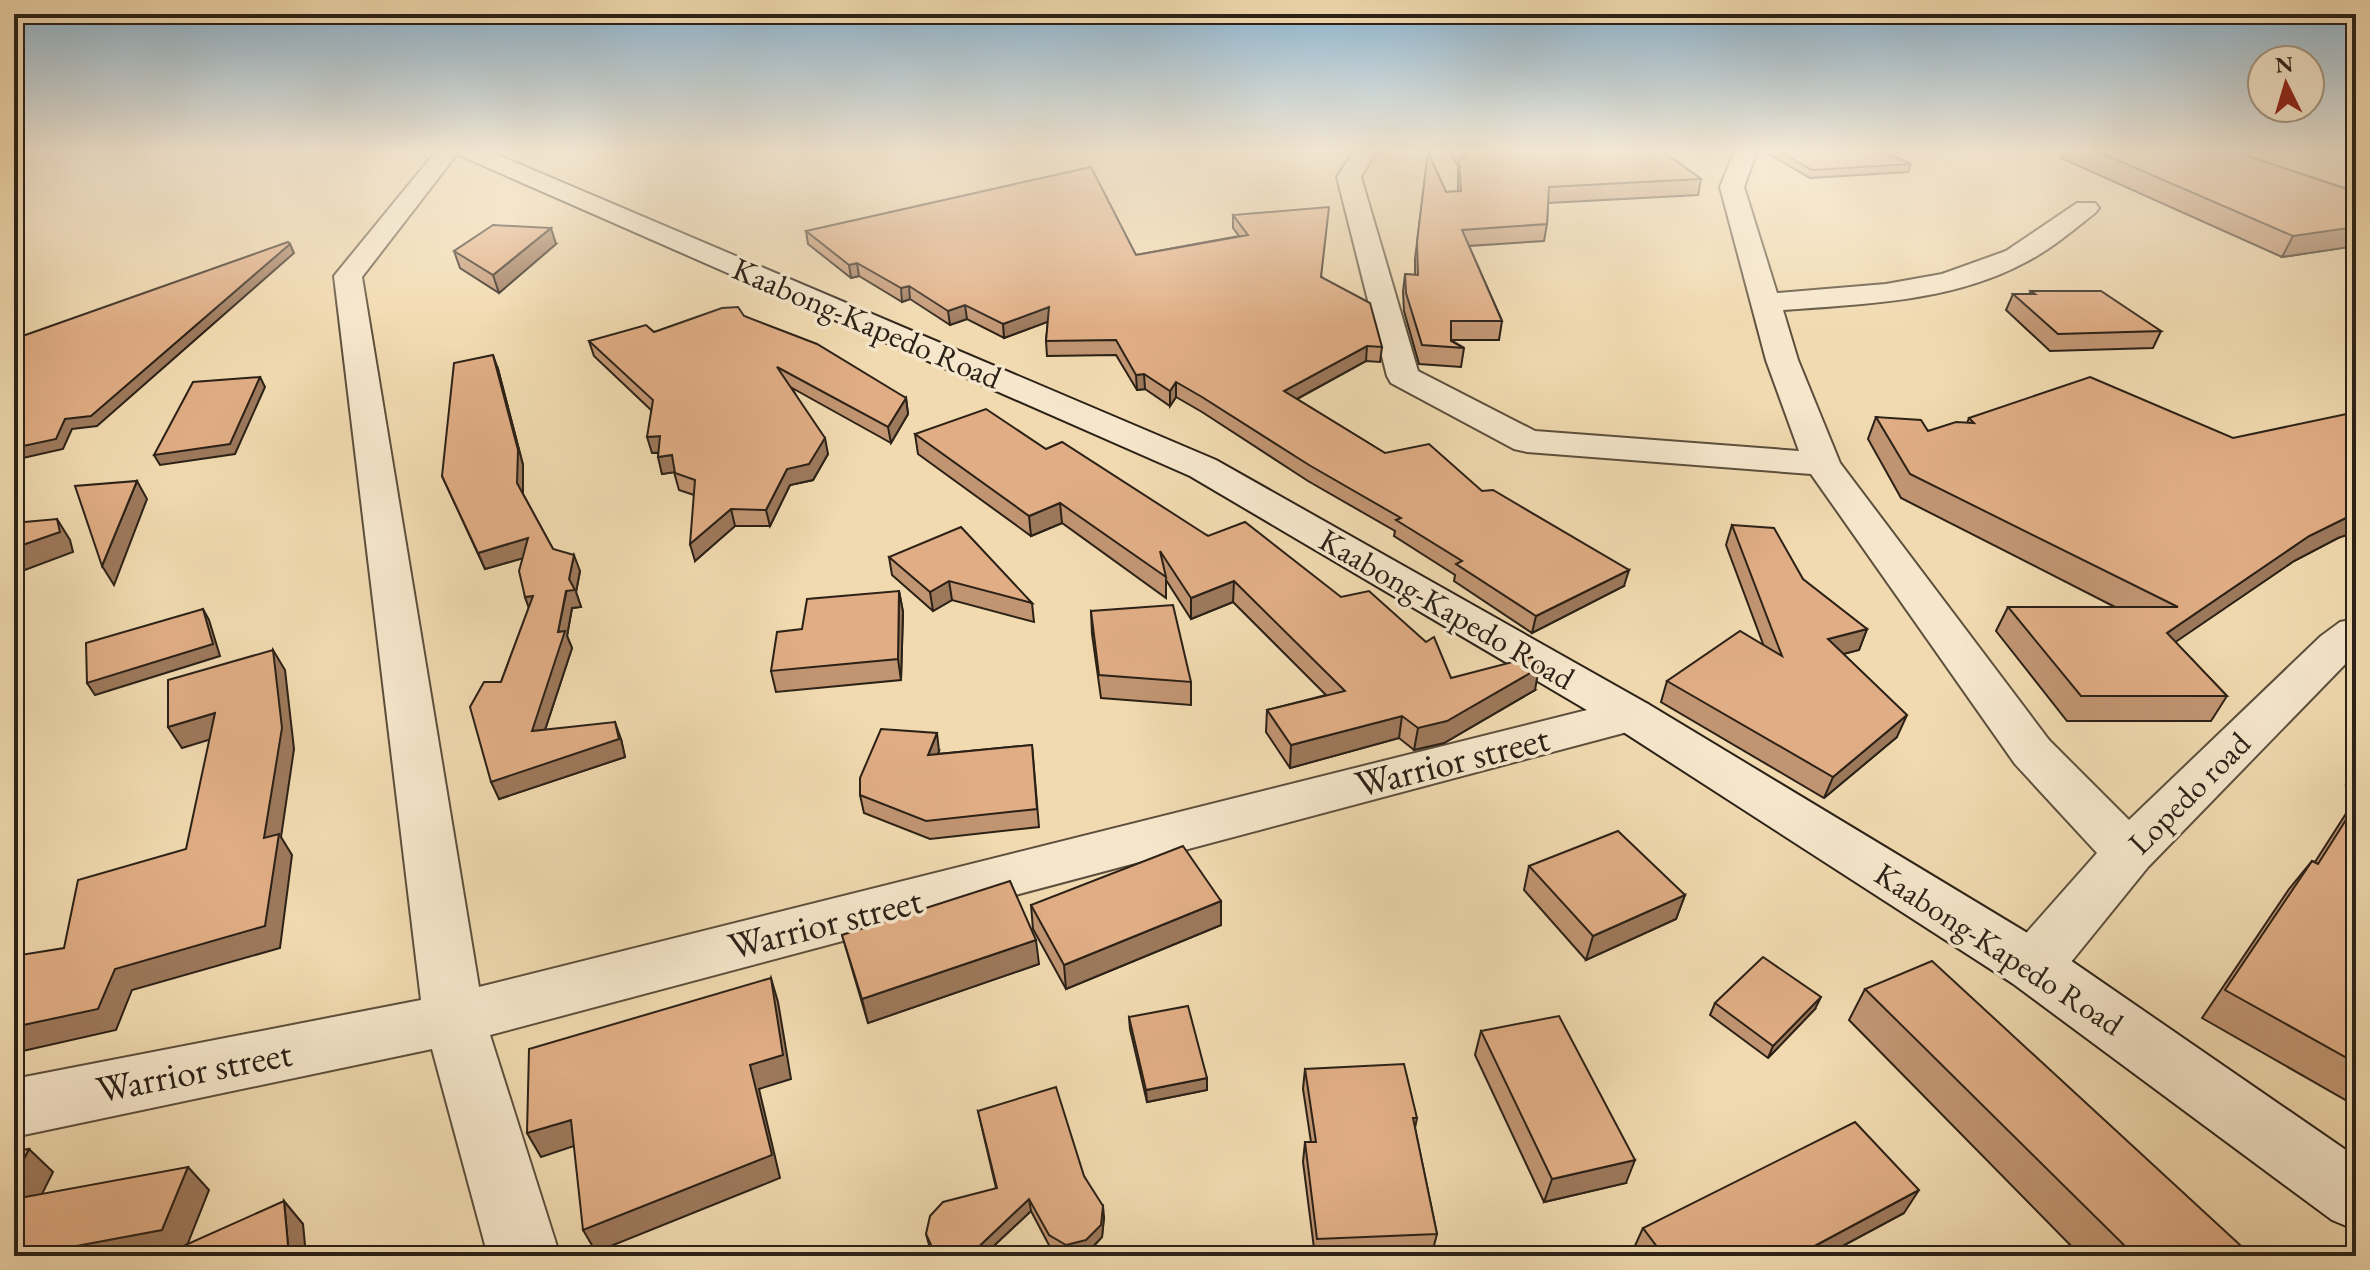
<svg xmlns="http://www.w3.org/2000/svg" width="2370" height="1270" font-family="'EB Garamond',serif">
<style>
.lines{fill:none;stroke-linecap:round;stroke-linejoin:round}
.minor-casing{stroke:#5c4f3d;stroke-width:4}
.secondary-casing{stroke:#2b2117;stroke-width:4}
.minor{fill:#f6e7cc;fill-rule:evenodd}
.secondary{fill:#f6e7cc;fill-rule:evenodd}
.wall{fill:#c19572;stroke:#2b2117;stroke-width:2}
.shaded-wall{fill:#9d795c;stroke:#2b2117;stroke-width:2}
.building{fill:#e0ad84;stroke:#2b2117;stroke-width:2}
.labels{text-anchor:middle;stroke-width:7;stroke-linejoin:round;paint-order:stroke}
.street-label{font-size:32px;fill:#2b2117;stroke:#f6e7cc}
.near-street-label{font-size:38px;fill:#2b2117;stroke:#f6e7cc}
</style>
<rect width="100%" height="100%" fill="#f1dab0"/>
<filter id="stains"><feTurbulence type="fractalNoise" baseFrequency=".0025" numOctaves="4"/><feColorMatrix values="0 0 0 0 .2 0 0 0 0 .09 0 0 0 0 .02 0 0 0 .5 -.17"/></filter>
<radialGradient id="worn" r=".72"><stop offset=".6" stop-color="#630" stop-opacity="0"/><stop offset="1" stop-color="#630" stop-opacity=".3"/></radialGradient>
<g class="lines">
<g class="minor-casing">
<g id="minor">
<path d="M437,150h23l-98,127 117,710 1152,-288 17,5 7,11 -7,11 -17,5 -1141,304 70,221h-72l-56,-207 -418,88v-58l407,-79 -87,-724z"/>
<path d="M1355,150h22l-16,27 57,194 117,60 264,20 -33,-91 -46,-173 15,-37h22l-13,37 33,106 109,-9 56,-10 64,-23 71,-48h18l4,5 -4,5c-23,18 -45,37 -71,50 -73,39 -161,41 -241,47l15,50 42,103 209,277 80,80 192,-184 19,-14 16,-3v34l-208,214 -94,116 -21,7 -21,-7 -8,-17 8,-17 85,-96 -82,-89 -204,-290 -284,-22 -13,-3 -123,-66 -4,-7 -50,-199z"/>
</g>
</g>
<g class="secondary-casing">
<path id="secondary" d="M456,150h30l730,310 432,244 406,245 302,208v73l-24,-10 -320,-237 -398,-257 -424,-250 -731,-321z"/>
</g>
<use href="#minor" class="minor"/>
<use href="#secondary" class="secondary"/>
</g>
<g class="wall">
<path d="M1449,150h212l40,29 -3,16 -150,8 -1,21 -3,17 -75,5 33,75 -3,19h-48l13,8 -3,19 -42,-3 -15,-53 -1,-19 2,-18 10,1v-16l13,-107 18,40 12,-1v-25z"/>
<path d="M1762,150h118l31,14 -3,8 -98,6z"/>
<path d="M2064,150h165l127,42v54l-74,11 -221,-99z"/>
<path d="M1233,215l89,62 60,70 -2,15 -14,-1 -69,38 88,54 97,38 142,95 -92,47 -78,-52 1,-6 -61,-39 1,-5 -87,-50 -106,-69 -26,-15 -6,9 -25,-17 -8,1 -21,-35 -69,1 -1,-15 2,-20 -44,17 -37,-19 -17,6 -40,-26 -8,3 -43,-26 -8,2 -43,-34 -2,-13 330,24 103,-19 -6,-8z"/>
<path d="M556,244l-57,49 -39,-25 -6,-17z"/>
<path d="M2031,291l130,40 -8,17 -103,3 -44,-41 7,-16h16z"/>
<path d="M744,316l162,82 2,16 -17,29 -99,-55 36,66 -15,26 -23,5 -20,41h-35l-40,35 -1,-66 -15,-5 -5,-18 -12,2 -4,-21h-6l-1,-43 -57,-54 -5,-15 65,-9z"/>
<path d="M498,369l25,96v29l30,55 27,22 -4,21 5,15 -9,1 -5,28 5,12 -27,82 76,9 4,18 -126,42 2,-117 28,-75 -4,-10 -2,-39 -38,11 -43,-93z"/>
<path d="M1876,417l52,14 39,-8 2,-5 369,120 -44,23 -119,81 52,54 -16,25h-144l-71,-90 12,-24h107l-214,-109 -33,-59z"/>
<path d="M915,434l131,15 162,87 133,61 110,81 84,12 -91,53 -30,7 -15,-12 -109,30 -24,-36 1,-22 59,-15 -93,-93 -42,17 -25,-39v18l-104,-75 -31,13 -113,-82z"/>
<path d="M1732,525l135,104 -8,21 -16,4 54,83 -73,61 -163,-96 6,-21 96,-37 -37,-99z"/>
<path d="M889,557l143,46 2,19 -82,-22 -19,11 -41,-36z"/>
<path d="M899,591l4,21 -2,68 -125,12 -5,-21 31,-42z"/>
<path d="M1091,611l100,71v23l-90,-7 -9,-64z"/>
<path d="M1032,745l7,82 -109,12 -66,-26 -4,-18 79,-44 -1,3z"/>
<path d="M2356,773v17l-10,-5z"/>
<path d="M2356,798v308l-154,-88 87,-129 23,-28 3,1z"/>
<path d="M1529,866l156,29 -9,24 -90,41 -62,-70z"/>
<path d="M1221,901v24l-155,64 -33,-60 -2,-24z"/>
<path d="M842,935l197,29 -171,59z"/>
<path d="M1865,989l387,267h-171l-232,-236z"/>
<path d="M1715,1003l100,6 -47,49 -58,-43z"/>
<path d="M1129,1017l78,61v12l-60,12 -17,-73z"/>
<path d="M1481,1031l145,152 -82,19 -69,-147z"/>
<path d="M1305,1069l112,49 -2,10 22,106 -5,19 -73,3h-44l-12,-94 2,-20h6l-8,-53z"/>
<path d="M978,1111l106,65 20,41 -2,20 -14,15 -21,4 -17,-9 -19,-36 -48,45h-49l-5,-11 -3,-11 70,-46z"/>
<path d="M1904,1213l-80,43h-186l-5,-6 10,-22z"/>
</g>
<g class="shaded-wall">
<path d="M2356,223v23l-74,11 11,-21z"/>
<path d="M551,228l5,16 -57,49 -6,-18z"/>
<path d="M290,244l4,9 -197,173 -25,3 -9,20 -49,11v-12l51,-29z"/>
<path d="M857,263l2,13 -8,2 -2,-13z"/>
<path d="M909,286l1,13 -8,3 -1,-14z"/>
<path d="M965,305l2,14 -17,6 -2,-14z"/>
<path d="M1049,307l1,14 -46,17 -1,-14z"/>
<path d="M1367,346l-1,15 -82,45v-15z"/>
<path d="M493,355l5,14 25,96v34l-6,-16z"/>
<path d="M1144,374l1,15 -8,1 -1,-15z"/>
<path d="M260,377l5,10 -30,67 -75,11 -6,-10z"/>
<path d="M1176,382v15l-6,9v-15z"/>
<path d="M906,398l2,16 -17,29 -3,-16z"/>
<path d="M660,436l4,16 -12,1 -5,-16z"/>
<path d="M825,438l3,16 -15,26 -23,5 -20,41 -4,-16 21,-41z"/>
<path d="M672,455l4,17 -14,2 -4,-17z"/>
<path d="M137,481l10,18 -33,86 -12,-19z"/>
<path d="M1060,503l2,20 -31,13 -2,-20z"/>
<path d="M731,509l4,17 -40,35 -5,-17z"/>
<path d="M2356,513v19l-18,6 -44,23 -142,97 15,-25 142,-97z"/>
<path d="M57,519l13,21 3,12 -59,22v-26z"/>
<path d="M528,538l6,17 -49,14 -7,-16z"/>
<path d="M574,555l6,16 -4,21 5,15 -9,1 -5,28 5,12 -33,100 -7,-17 26,-99z"/>
<path d="M1629,570l-5,16 -92,47 4,-17z"/>
<path d="M949,581l3,19 -19,11 -3,-19z"/>
<path d="M1234,581l-1,21 -42,17v-21z"/>
<path d="M899,591l4,21 -2,68 -3,-21z"/>
<path d="M533,596l-2,18 -6,-17z"/>
<path d="M203,609l6,11 11,36 -125,39 -8,-12z"/>
<path d="M1867,629l-8,21 -39,10 8,-21z"/>
<path d="M273,650l12,20 9,79 -13,88 11,18 -12,93 -148,42 -16,40 -102,23v-26l101,-58 149,-131z"/>
<path d="M1539,668l-4,22 -91,53 -30,7 4,-22z"/>
<path d="M215,713l13,21 -46,14 -14,-21z"/>
<path d="M1907,715l-10,22 -73,61 9,-21z"/>
<path d="M1402,716l-3,22 -109,30 1,-23z"/>
<path d="M615,722l6,17 4,18 -126,42 -8,-17z"/>
<path d="M937,733l2,18 -8,22 -3,-18z"/>
<path d="M1685,895l-9,24 -90,41 7,-24z"/>
<path d="M1221,901v24l-155,64 -2,-24z"/>
<path d="M1036,940l3,24 -171,59 -6,-24z"/>
<path d="M771,978l7,24 13,77 -32,10 21,89 -184,74 -13,-22 167,-165z"/>
<path d="M1821,997l-6,12 -47,49 5,-12z"/>
<path d="M1207,1078v12l-60,12 -1,-12z"/>
<path d="M571,1120l12,23 -42,14 -14,-24z"/>
<path d="M29,1149l24,23 -26,52 -13,-12v-34z"/>
<path d="M1635,1160l-9,23 -82,19 8,-23z"/>
<path d="M188,1167l21,23 -25,63 -18,3h-143z"/>
<path d="M1919,1190l-15,23 -80,43h-28z"/>
<path d="M1029,1199l2,12 -48,45h-12v-2z"/>
<path d="M284,1201l19,23 3,32h-17z"/>
<path d="M1103,1206l1,11 -2,20 -14,15 -21,4 -1,-11z"/>
</g>
<g class="building">
<path d="M1460,150h201l40,29 -152,8 -2,37 -85,6 40,91h-51v20l13,7 -42,-3 -16,-52 -1,-19 13,1 -1,-33 11,-90 18,40 15,-1 -2,-33h6z"/>
<path d="M1777,150h103l31,14 -99,6z"/>
<path d="M2094,150h135l127,42v35l-63,9z"/>
<path d="M1091,167l45,88 112,-20 -15,-20 96,-8 -8,70 49,26 12,44 -15,-1 -83,45 101,62 44,-9 53,47 11,-1 136,80 -93,46 -80,-52 6,-3 -66,-41 5,-2 -92,-53 -107,-68 -26,-15 -6,9 -26,-17 -8,1 -20,-35 -70,1 3,-34 -46,17 -38,-19 -17,6 -39,-25 -8,2 -44,-25 -8,2 -43,-34z"/>
<path d="M493,225l58,3 -58,47 -39,-24z"/>
<path d="M288,242l2,2 -199,172 -26,3 -9,20 -42,9v-109z"/>
<path d="M2031,291h70l60,40 -103,3 -45,-40h22z"/>
<path d="M738,307l6,9 73,28 89,54 -18,29 -111,-60 48,71 -16,26 -22,5 -21,41 -35,-1 -41,35 5,-64 -20,-7 -3,-18 -14,2 2,-21 -13,1 6,-37 -64,-59 57,-16 8,7 68,-24z"/>
<path d="M493,355l25,95 -1,33 36,66 21,6 -5,24 6,11 -9,1 -8,41 7,-1 -33,100 83,-9 4,17 -128,43 -21,-75 14,-25h17l32,-86 -8,1 -6,-26 9,-33 -50,15 -36,-77 12,-113z"/>
<path d="M260,377l-30,67 -76,11 39,-73z"/>
<path d="M2090,377l143,61 123,-26v52h-1l1,1v48l-47,23 -142,97 60,63h-146l-73,-89h170l-268,-133 -34,-57 45,3 7,11 28,-9 18,1 -5,-5z"/>
<path d="M986,409l60,40 16,-7 146,94 37,-14 96,75 28,-6 57,51 8,-5 17,41 81,-21 7,11 -92,53 -29,7 -16,-12 -111,29 -24,-35 78,-19 -111,-110 -43,17 -31,-47 6,26 -106,-74 -31,13 -114,-82z"/>
<path d="M137,481l-35,85 -27,-80z"/>
<path d="M57,519l3,13 -46,16v-25z"/>
<path d="M1732,525l42,3 29,51 64,50 -39,10 79,76 -74,62 -166,-96 73,-50 42,25z"/>
<path d="M961,527l71,76 -83,-22 -19,11 -41,-35z"/>
<path d="M899,591l-1,68 -127,12 6,-39 25,-3 5,-30z"/>
<path d="M1173,605l18,77 -92,-7 -8,-64z"/>
<path d="M203,609l10,35 -126,39 -1,-40z"/>
<path d="M273,650l9,78 -18,110 15,-4 -14,92 -150,43 -17,40 -84,18v-71l50,-8 14,-68 108,-31 29,-136 -47,14v-47z"/>
<path d="M881,729l56,4 -9,22 104,-10 5,64 -111,12 -66,-26v-17z"/>
<path d="M2356,804v259l-131,-73 87,-129 6,3z"/>
<path d="M1618,831l67,64 -92,41 -64,-70z"/>
<path d="M1183,846l38,55 -157,64 -33,-60z"/>
<path d="M1010,881l26,59 -174,59 -20,-64z"/>
<path d="M1763,957l58,40 -48,49 -58,-43z"/>
<path d="M1932,961l320,295h-117l-270,-267z"/>
<path d="M771,978l12,77 -33,10 22,90 -189,75 -12,-110 -44,13 2,-84z"/>
<path d="M1188,1006l19,72 -61,12 -17,-73z"/>
<path d="M1559,1016l76,144 -83,19 -71,-148z"/>
<path d="M1404,1064l13,54h-4l24,116 -120,5 -12,-97h11l-11,-73z"/>
<path d="M1056,1087l28,89 19,30 -2,19 -15,15 -20,5 -17,-10 -20,-36 -58,55 -13,2h-22l-10,-22 4,-18 13,-14 54,-14 -19,-77z"/>
<path d="M1855,1122l64,68 -123,66h-132l-21,-28z"/>
<path d="M29,1149l-15,29v-27z"/>
<path d="M188,1167l-26,63 -139,26h-9v-57z"/>
<path d="M284,1201l5,55h-128z"/>
</g>
<linearGradient id="sky" x2="0" y2="1"><stop stop-color="#8bb6d4"/><stop offset="0.46" stop-color="#f9eedb"/><stop offset="1" stop-color="#f9eedb" stop-opacity="0"/></linearGradient>
<rect width="2370" height="328" fill="url(#sky)"/>
<g class="labels">
<g class="street-label">
<text transform="translate(867 323) rotate(23)" y="11">Kaabong-Kapedo Road</text>
<text transform="translate(1447 609) rotate(30)" y="11">Kaabong-Kapedo Road</text>
<text transform="translate(2189 793) rotate(-45)" y="11">Lopedo road</text>
<text transform="translate(1999 949) rotate(33)" y="11">Kaabong-Kapedo Road</text>
</g>
<g class="near-street-label">
<text transform="translate(1452 761) rotate(-14)" y="13">Warrior street</text>
<text transform="translate(825 923) rotate(-14)" y="13">Warrior street</text>
<text transform="translate(194 1071) rotate(-11)" y="13">Warrior street</text>
</g>
</g>
<rect width="2370" height="1270" fill="none" stroke="#f1dab0" stroke-width="48"/>
<rect x="16" y="16" width="2338" height="1238" fill="none" stroke="#2b2117" stroke-width="4"/>
<rect x="24" y="24" width="2322" height="1222" fill="none" stroke="#2b2117" stroke-width="2"/>
<g transform="translate(2286 84) rotate(355)"><circle r="38" fill="#f6e7cc" stroke="#a59884" stroke-width="2"/>
<path d="M0-6L14 30L0 20L-14 30Z" fill="#8f2418"/>
<text y="-12" font-size="22" font-weight="bold" text-anchor="middle" fill="#2b2117">N</text>
</g>
<rect width="100%" height="100%" filter="url(#stains)"/>
<rect width="100%" height="100%" fill="url(#worn)"/>
</svg>
